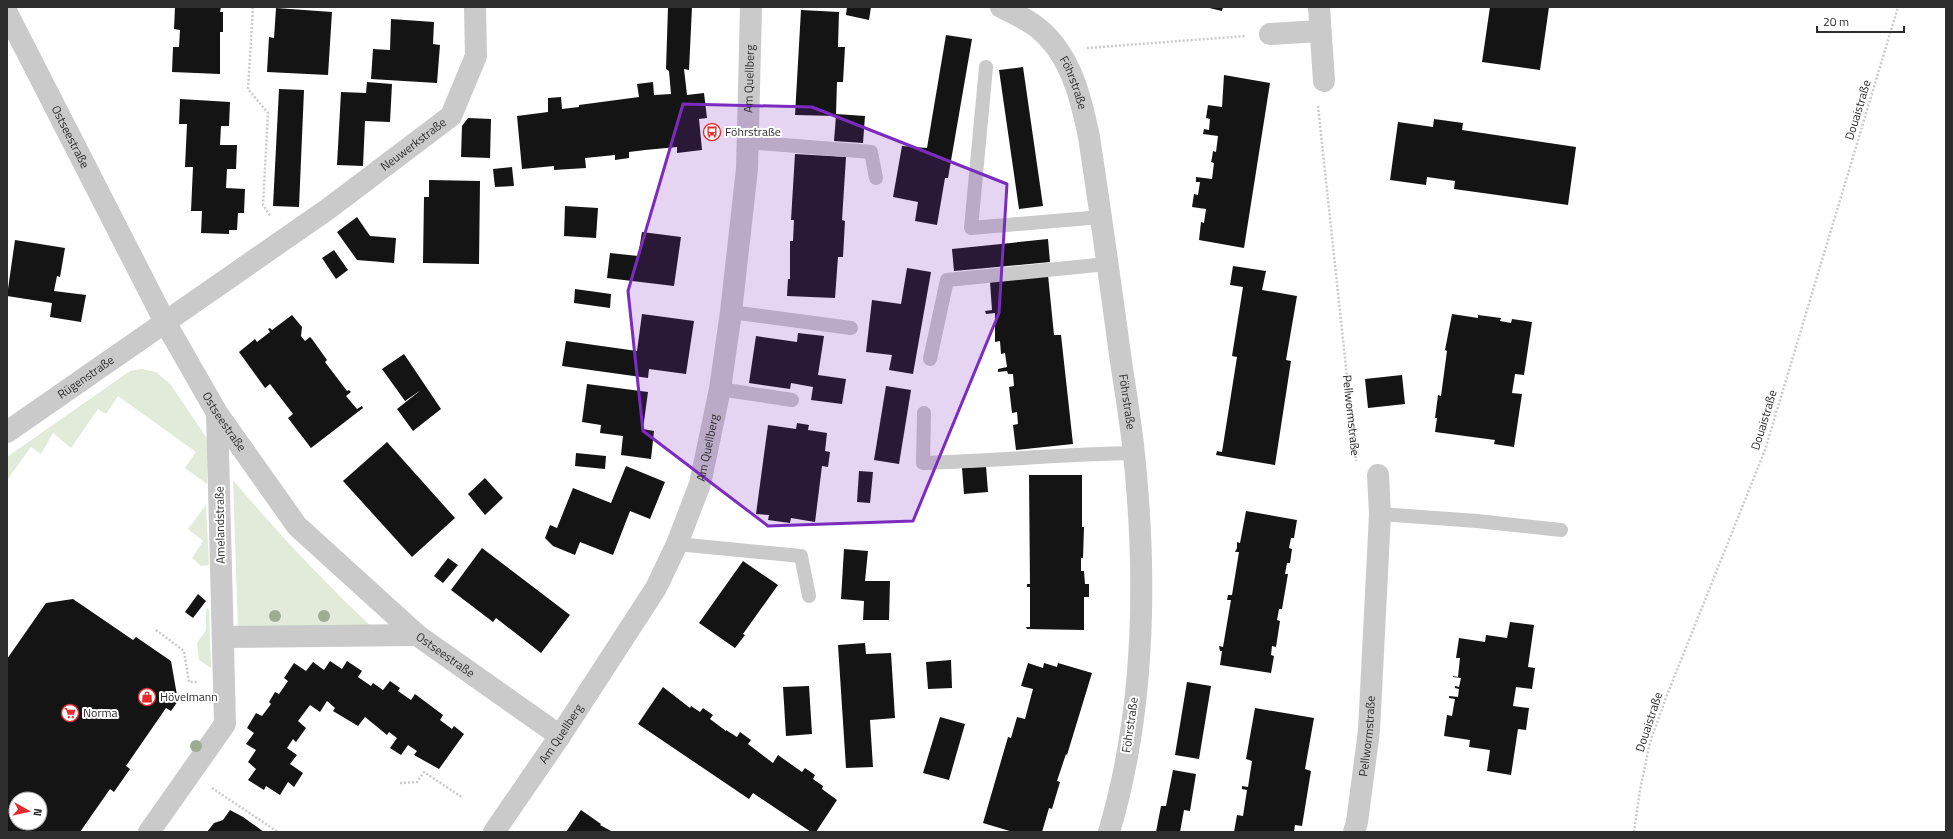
<svg xmlns="http://www.w3.org/2000/svg" width="1953" height="839" font-family="'Titillium Web',sans-serif">
<style>
.green{fill:#e2ebd9}
.building{fill:#141414;fill-rule:evenodd}
.lines{fill:none;stroke-linecap:round;stroke-linejoin:round}
.path{stroke:#cacaca;stroke-width:2.5;stroke-dasharray:2 2;stroke-linecap:butt}
.lane{stroke:#cacaca;stroke-width:14}
.street{stroke:#cacaca;stroke-width:22}
.tree{fill:#9dac92}
.marked{fill:#7b2cbf;fill-opacity:0.2;stroke:#7b2cbf;stroke-width:3;stroke-linejoin:round}
.labels{text-anchor:middle;stroke-width:4;stroke-linejoin:round;paint-order:stroke}
.street-label{font-size:12px;fill:#2d2d2d;stroke:#fff}
.poi-label{font-size:12px;fill:#2d2d2d;stroke:#fff;text-anchor:start}
</style>
<rect width="100%" height="100%" fill="#fff"/>
<g class="green">
<path d="M141,369l15,3 15,13 37,55 -1,44 -22,-16 11,-16 -78,-56 -12,18 -8,-5 -27,39 -18,-15 -12,21 -10,-7 -24,33v-23l123,-86z"/>
<path d="M233,480c44,52 90,101 140,148l-135,2z"/>
<path d="M206,505l3,60 -8,1 -9,-8 11,-17 -15,-12z"/>
<path d="M208,608l1,2 2,58 -12,-8 -2,-17 9,-13v-20z"/>
</g>
<g class="building">
<path d="M175,7h46l-1,5h3v20h-3v42l-48,-2 1,-25h6l1,-17 -6,-1z"/>
<path d="M668,7h24l-3,63 -5,-1 3,26 17,-2 3,25 -8,1 3,31 -25,3v-6l-32,3 -16,2v6l-14,2v-5l-30,3 1,10 -32,2v-4l-32,3 -5,-53 31,-4v-14l13,-1 1,12 17,-2v-2l60,-8 -2,-13 16,-2 1,13 17,-1 -2,-23 -3,-2z"/>
<path d="M847,7h24l-2,13 -23,-5z"/>
<path d="M1205,7h18l-1,4z"/>
<path d="M1490,7h59l-9,63 -58,-8z"/>
<path d="M276,8l56,4 -4,63 -61,-3 2,-35 5,1z"/>
<path d="M801,10l38,2 -1,35h7l-2,35h-6l-1,32 29,2 -2,27 -29,-2 2,-25 -41,-1z"/>
<path d="M391,19l43,3 -1,22 7,1 -3,38 -66,-4 2,-30 17,1z"/>
<path d="M946,35l26,4 -24,139h-3l-8,47 -22,-4 3,-19 -25,-5 9,-51 25,2z"/>
<path d="M1023,67l20,139 -24,3 -20,-139z"/>
<path d="M1224,75l46,8 -26,165 -45,-8 2,-18 3,1 2,-14 -14,-2 2,-13 4,1 2,-13h-4v-5l16,2 2,-16 -3,-1 1,-4 1,-7 3,1 2,-16 -15,-2 1,-5 5,1 1,-11 -4,-1 2,-13 14,2z"/>
<path d="M367,82l25,2 -2,38 -25,-1 -2,45 -26,-1 4,-73 25,1z"/>
<path d="M279,89l25,1 -5,117 -26,-1z"/>
<path d="M180,99l50,3 -1,24h-8l-1,19h17l-1,24h-9l-1,19 19,1 -1,24h-6l-1,17h-8v4l-28,-1 1,-22h-11l2,-44h-8l2,-43h-8z"/>
<path d="M468,118l23,1 -1,39 -29,-1 1,-31z"/>
<path d="M1434,119l29,4 -1,7 114,17 -8,58 -114,-16 1,-8 -28,-4 -1,8 -36,-5 8,-58 35,5z"/>
<path d="M795,154l51,3 -4,63 3,1 -2,36h-5l-3,41 -48,-2 1,-17h2v-38h3l1,-21h-3z"/>
<path d="M512,167l2,19 -19,1 -2,-18z"/>
<path d="M429,180l51,1 -1,83 -56,-1 1,-66h5z"/>
<path d="M565,206l33,2 -2,30 -32,-2z"/>
<path d="M357,217l13,19 26,2 -2,25 -37,-3 -20,-28z"/>
<path d="M642,232l39,5 -7,49 -67,-8 3,-25 28,3z"/>
<path d="M1048,239l2,23 -96,9 -2,-22z"/>
<path d="M15,240l50,8 -5,29 -3,-1 -3,15 32,4 -5,27 -31,-5 2,-14 -45,-7z"/>
<path d="M334,250l14,20 -12,9 -14,-21z"/>
<path d="M1233,266l33,5 -4,19 35,6 -11,64 5,1 -16,104 -59,-10 1,-4 5,1 15,-95 -5,-1 11,-69 -13,-2z"/>
<path d="M907,268l24,4 -18,102 -24,-4 3,-15 -26,-3 6,-52 29,4z"/>
<path d="M1048,275l6,60h7l12,109 -57,6 -3,-25 5,-1 -1,-12 -5,1 -3,-26 5,-1 -1,-12h-5l-1,-3 -9,1v-3l9,-2 -2,-14 -4,1 -1,-13 -5,1v-29l-9,1 -1,-3 7,-1 -2,-28z"/>
<path d="M575,289l36,5 -1,14 -36,-5z"/>
<path d="M642,314l52,7 -8,53 -37,-5 -1,9 -86,-12 4,-25 71,10z"/>
<path d="M1452,314l26,4v-3l23,3 -1,3 11,2 1,-4 20,3 -8,53 -9,-1 -3,19 10,1 -8,53 -20,-3 1,-4 -60,-8 2,-14h-2l3,-23 3,1 6,-45 -2,-1z"/>
<path d="M292,315l10,12 -1,9 4,5 5,-4 2,2 15,21 -2,2 22,29 2,-1 2,2 -5,4 11,13 5,-3 1,2 -52,40 -23,-30 5,-4 -23,-30 -5,4 -26,-36 16,-13 2,3 13,-10 -2,-3 2,-1 2,2z"/>
<path d="M798,333l26,3 -6,39 28,4 -4,25 -31,-4 2,-13 -22,-4 -1,6 -41,-6 7,-47 41,6z"/>
<path d="M404,354l37,55 -28,22 -16,-22 24,-19 -16,11 -23,-32z"/>
<path d="M1402,375l3,29 -37,4 -3,-29z"/>
<path d="M587,384l61,8 -5,37 11,2 -3,28 -30,-4 2,-19 -23,-3 1,-8 -19,-3z"/>
<path d="M886,386l25,4 -12,74 -25,-4z"/>
<path d="M797,423l12,2 -1,5 19,3 -2,18 5,1 -2,15 -6,-1 -7,56 -24,-4 -1,5 -22,-3 1,-5 -13,-1 12,-89 28,4z"/>
<path d="M387,442l68,76 -43,39 -69,-76z"/>
<path d="M576,453l30,3 -1,13 -30,-3z"/>
<path d="M626,466l39,16 -15,37 -20,-8 -17,44 -33,-13 -5,13 -22,-9 -8,-8 5,-13 7,3 16,-40 38,15z"/>
<path d="M986,466l2,26 -24,2 -2,-26z"/>
<path d="M859,471l14,1 -3,31 -13,-1z"/>
<path d="M1029,475h53v52h2l-1,31h-2v13h3l1,13h4v13h-5v33l-57,-1 -1,-2h4v-40h-3v-3h3z"/>
<path d="M485,478l18,20 -18,17 -17,-21z"/>
<path d="M1246,511l51,9 -3,18h-3l-2,10 3,1 -2,14h-3l-2,11h3l-6,35h-3l-2,11 3,1 -4,26 -4,-1 -1,9 3,1 -3,17 -51,-8 2,-14h-2l-1,-5 4,1 8,-47h-4l1,-5h4l7,-43h-4l2,-4v-6l3,1z"/>
<path d="M482,548l88,67 -29,38 -45,-35 -3,4 -42,-32z"/>
<path d="M844,549l24,2 -3,30h25l-1,39h-26l1,-19 -23,-2z"/>
<path d="M448,558l10,7 -15,18 -9,-7z"/>
<path d="M743,561l35,24 -35,49 2,1 -10,13 -36,-25z"/>
<path d="M198,594l8,7 -13,17 -8,-6z"/>
<path d="M73,599l60,41 3,-3 35,24 7,40 -7,10 -5,-3 -40,58 4,3 -16,23 -4,-3 -30,43h-73v-173l39,-56zM16,799h24v24h-24z"/>
<path d="M1510,622l24,3 -6,42 7,1 -3,21 -16,-2 -3,19 16,2 -3,22 -8,-1 -7,46 -24,-4 3,-21 -21,-3 1,-7 -26,-4 3,-21 5,1 3,-17 -6,-1v-2l9,1 1,-8 -4,-1v-2l4,1 2,-9 -8,-1v-1l5,1 2,-19h-4l3,-20 26,4 1,-7 21,3z"/>
<path d="M865,643l1,11 25,-1 4,65 -25,2 3,47 -27,1 -8,-123z"/>
<path d="M951,660l1,28 -24,1 -2,-27z"/>
<path d="M330,661l12,8 5,-8 15,10 -4,6 13,9 2,-3 10,7 7,-9 10,7 -2,3 13,9 4,-6 28,21 -3,5 12,9 2,-3 10,8 -25,35 -25,-14 3,-4 -9,-6 -7,10 -11,-7 7,-10 -8,-6 -2,3 -22,-18 -7,9 -25,-15 2,-3 -8,-7 -7,11 -10,-7 -12,16 8,7 -10,14 -3,-3 -6,9 10,7 -7,9 13,9 -9,14 -6,-5 -8,13 -14,-9 -2,4 -16,-10 8,-11 -8,-7 8,-12 -10,-6 8,-11 -7,-5 9,-15 6,3 9,-12 -2,-2 6,-10 4,2 9,-13 -4,-3 10,-15 12,8 7,-9 11,8z"/>
<path d="M1028,663l15,5 1,-5 13,4 1,-4 34,10 -25,82 -1,-1 -9,27 3,1 -8,27 -3,-1 -7,24h-29l-30,-9 25,-86 3,1 6,-21 8,2 8,-30 -12,-3z"/>
<path d="M1187,682l24,4 -12,73 -24,-4z"/>
<path d="M809,686l3,48 -26,2 -3,-49z"/>
<path d="M663,687l27,21 1,-2 9,6 3,-4 10,7 -3,4 16,12v-1l11,7 3,-5 11,8 -3,4 25,19 5,-8 24,17 3,-4 10,7 -2,4 10,7 -1,3 15,11 -21,32h-5l-58,-39 -4,6 -111,-75z"/>
<path d="M1255,708l59,10 -9,51 6,2 -9,55 -7,-1 -1,7h-60l3,-17 6,1 4,-26 -5,-1v-3l6,1 4,-26 -6,-2z"/>
<path d="M940,717l25,7 -16,56 -26,-7z"/>
<path d="M1173,770l23,4 -6,37 -6,-1 -4,22h-24l5,-26h5z"/>
<path d="M230,810l13,7 21,15h-57l7,-9 9,-3z"/>
<path d="M581,810l20,14 -1,1 13,7h-47z"/>
</g>
<g class="lines">
<g class="path">
<path d="M253,7l-5,82 20,24 -5,92 8,12"/>
<path d="M1087,48l159,-12"/>
<path id="s1" d="M1318,106l38,355"/>
<path d="M156,630l28,21 5,31h8"/>
<path d="M400,783l17,-1 7,-10 39,26"/>
<path d="M212,788l66,44"/>
<path d="M1634,832l6,-42 10,-48 17,-47 98,-245 133,-443"/>
</g>
<g class="lane">
<path d="M986,67l-15,161 130,-11"/>
<path d="M747,142l124,10 5,26"/>
<path d="M731,312l120,16"/>
<path d="M930,359l17,-79 160,-16"/>
<path d="M720,389l72,11"/>
<path d="M924,413l-1,50c71,-2 140,-9 211,-10"/>
<path d="M1380,514l97,7 84,9"/>
<path d="M677,544l124,12 8,40"/>
</g>
<g class="street">
<path id="s2" d="M1001,7c12,6 26,12 37,21 33,27 43,70 51,109 10,65 19,130 28,195 5,41 13,82 17,122 13,125 11,257 -25,378"/>
<path d="M1319,7l5,74"/>
<path id="s3" d="M7,13l158,309 52,91 80,113 120,109 143,101"/>
<path d="M1270,34l50,-3"/>
<path id="s4" d="M7,432l321,-223 123,-93 25,-60 -1,-49"/>
<path d="M223,637l194,-2"/>
<path d="M149,832l76,-108 -8,-311"/>
<path id="s5" d="M494,832l66,-96 96,-148 21,-44 23,-60 20,-95 11,-77 16,-143 4,-162"/>
<path id="s6" d="M1354,832l3,-10 12,-91 11,-217 -2,-39"/>
</g>
</g>
<g class="tree">
<circle cx="275" cy="616" r="6"/>
<circle cx="324" cy="616" r="6"/>
<circle cx="196" cy="746" r="6"/>
</g>
<path class="marked" d="M683,104l129,3 195,77 -8,129 -86,208 -145,5 -125,-95 -15,-140z"/>
<defs>
<g id="bus-ring" transform="scale(0.9)"><circle r="9.5" fill="#fff" stroke="#e82a2e" stroke-width="1.5"/><path d="M-5-6H5V4H4V6H2V4H-2V6H-4V4H-5ZM-3.5-4V0h7V-4ZM-3.5 1.2v1.5H-2V1.2ZM2 1.2v1.5H3.5V1.2Z" fill="#e82a2e"/></g>
<g id="shop-ring" transform="scale(0.9)"><circle r="9.5" fill="#fff" stroke="#e82a2e" stroke-width="1.5"/><path d="M-5-2.5h2.3a2.7 3.5 0 0 1 5.4 0H5L5.5 6h-11ZM-1.5-2.5h3a1.5 2.3 0 0 0-3 0Z" fill="#e82a2e"/></g>
<g id="supermarket-ring" transform="scale(0.9)"><circle r="9.5" fill="#fff" stroke="#e82a2e" stroke-width="1.5"/><path d="M-6-5.5h2.5l.6 2H6L4.5 2H-2.5L-4.4-4H-6ZM-1.5 3.2a1.3 1.3 0 1 0 .1 0ZM3 3.2a1.3 1.3 0 1 0 .1 0Z" fill="#e82a2e"/></g>
</defs>
<g fill-rule="evenodd">
<use href="#bus-ring" x="712" y="132"/>
<use href="#shop-ring" x="147" y="697"/>
<use href="#supermarket-ring" x="70" y="713"/>
</g>
<g class="labels">
<g class="street-label">
<text dy="4" stroke="none"><textPath href="#s5" startOffset="815">Am Quellberg</textPath></text>
<text dy="4" stroke="none"><textPath href="#s2" startOffset="109">Föhrstraße</textPath></text>
<text transform="translate(1858 110) rotate(-73)" y="4">Douaistraße</text>
<text dy="4" stroke="none"><textPath href="#s3" startOffset="139">Ostseestraße</textPath></text>
<text dy="4" stroke="none"><textPath href="#s4" startOffset="498">Neuwerkstraße</textPath></text>
<text dy="4" stroke="none"><textPath href="#s4" startOffset="96">Rügenstraße</textPath></text>
<text dy="4" stroke="none"><textPath href="#s2" startOffset="433">Föhrstraße</textPath></text>
<text dy="4" stroke="none"><textPath href="#s1" startOffset="311">Pellwormstraße</textPath></text>
<text transform="translate(1764 420) rotate(-73)" y="4">Douaistraße</text>
<text dy="4" stroke="none"><textPath href="#s3" startOffset="463">Ostseestraße</textPath></text>
<text dy="4" stroke="none"><textPath href="#s5" startOffset="443">Am Quellberg</textPath></text>
<text transform="translate(220 525) rotate(-91)" y="4">Amelandstraße</text>
<text dy="4" stroke="none"><textPath href="#s3" startOffset="787">Ostseestraße</textPath></text>
<text transform="translate(1649 722) rotate(-72)" y="4">Douaistraße</text>
<text transform="translate(1130 725) rotate(-82)" y="4">Föhrstraße</text>
<text dy="4" stroke="none"><textPath href="#s5" startOffset="119">Am Quellberg</textPath></text>
<text dy="4" stroke="none"><textPath href="#s6" startOffset="97">Pellwormstraße</textPath></text>
</g>
<g class="poi-label">
<text x="725" y="136">Föhrstraße</text>
<text x="160" y="701">Hövelmann</text>
<text x="83" y="717">Norma</text>
</g>
</g>
<rect width="1953" height="839" fill="none" stroke="#2d2d2d" stroke-width="16"/>
<g transform="translate(28 811) rotate(98)"><circle r="19" fill="#ffffff" stroke="#ababab"/>
<path d="M0-3L7 15L0 10L-7 15Z" fill="#e82a2e"/>
<text y="-6" font-size="11" font-weight="bold" text-anchor="middle" fill="#2d2d2d">N</text>
</g>
<path d="M1817 26v6h87v-6" fill="none" stroke="#2d2d2d" stroke-width="2"/>
<text x="1823" y="26" font-size="12" fill="#2d2d2d" stroke="#ffffff" stroke-width="3" paint-order="stroke">20 m</text>
</svg>
